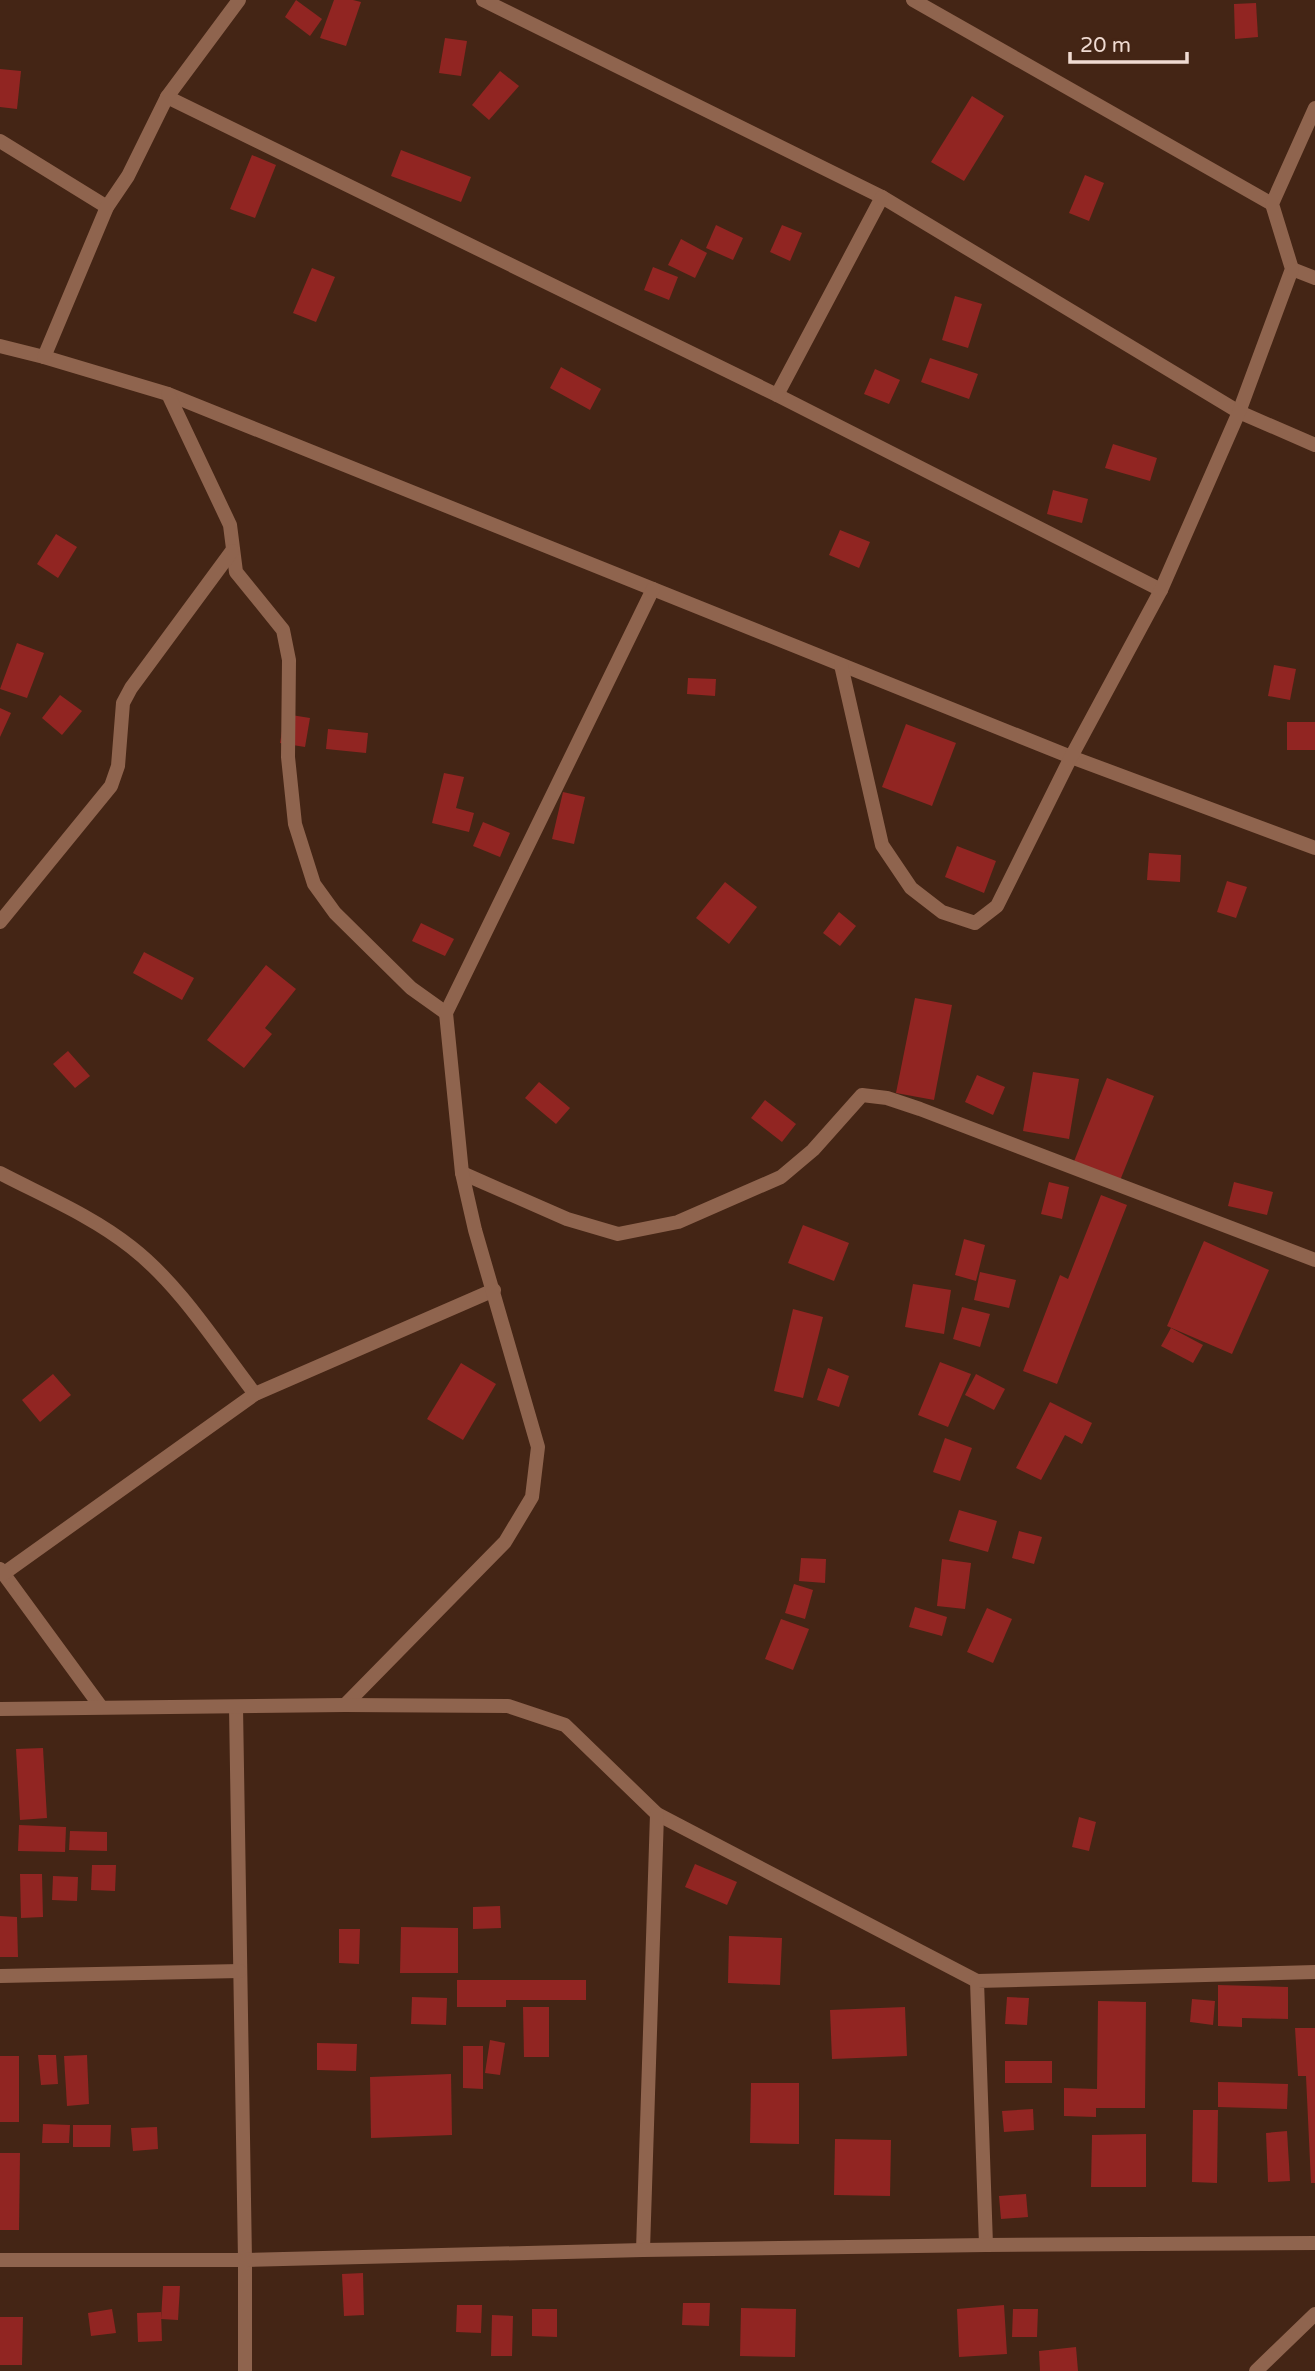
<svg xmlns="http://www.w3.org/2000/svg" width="1315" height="2371" font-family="'Varela Round',sans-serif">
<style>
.building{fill:#912522}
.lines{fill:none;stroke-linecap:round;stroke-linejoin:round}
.street{stroke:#8f644e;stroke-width:14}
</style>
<rect width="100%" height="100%" fill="#442515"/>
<g class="building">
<path d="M296,0l26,19 -12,17 -25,-19z"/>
<path d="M334,0h19l8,2 -15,44 -26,-8z"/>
<path d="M1256,3l2,34 -23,2 -1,-35z"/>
<path d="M445,38l22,3 -6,35 -22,-3z"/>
<path d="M0,69l21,2 -4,38 -17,-2z"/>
<path d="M500,71l19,15 -30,34 -17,-15z"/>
<path d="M972,96l32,20 -40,65 -33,-19z"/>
<path d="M401,150l70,27 -10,25 -70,-26z"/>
<path d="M252,155l24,10 -21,53 -25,-9z"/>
<path d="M1085,175l19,8 -15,38 -20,-8z"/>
<path d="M716,225l27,13 -10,22 -27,-12z"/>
<path d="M782,225l20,8 -12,28 -20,-9z"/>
<path d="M681,239l26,14 -12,25 -27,-13z"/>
<path d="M653,267l25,10 -9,23 -25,-10z"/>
<path d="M312,268l23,9 -19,45 -23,-9z"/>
<path d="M955,296l27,8 -14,44 -26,-8z"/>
<path d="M930,358l48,16 -9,25 -48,-17z"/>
<path d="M561,367l40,22 -11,21 -40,-22z"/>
<path d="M875,369l25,11 -11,24 -25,-10z"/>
<path d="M1113,444l44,14 -7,23 -45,-13z"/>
<path d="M1053,490l35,9 -6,24 -35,-9z"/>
<path d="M840,530l30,12 -11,26 -30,-13z"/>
<path d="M56,534l21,13 -19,31 -21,-14z"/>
<path d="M17,643l27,10 -17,45 -27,-9z"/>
<path d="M1274,665l22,4 -6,31 -22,-4z"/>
<path d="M688,678l28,1 -1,17 -28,-2z"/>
<path d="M60,695l22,16 -20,24 -20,-17z"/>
<path d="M0,708l11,5 -11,24z"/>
<path d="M285,714l25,4 -5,29 -25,-4z"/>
<rect x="1287" y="722" width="28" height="28"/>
<path d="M906,724l50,19 -24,63 -50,-19z"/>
<path d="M328,729l40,4 -2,20 -40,-4z"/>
<path d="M444,773l20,4 -8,31 18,5 -5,19 -37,-9z"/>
<path d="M563,792l22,5 -11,47 -22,-5z"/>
<path d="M483,822l27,11 -10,24 -27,-11z"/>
<path d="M957,846l39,15 -12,32 -39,-16z"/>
<path d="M1149,853l32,2 -1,27 -33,-2z"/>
<path d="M1227,881l20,6 -11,31 -19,-6z"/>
<path d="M725,882l32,25 -28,37 -33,-26z"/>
<path d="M839,912l17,14 -16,20 -17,-13z"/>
<path d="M421,923l33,16 -9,17 -33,-15z"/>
<path d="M144,952l50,26 -12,22 -49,-27z"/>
<path d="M266,965l30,24 -31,39 7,6 -28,34 -37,-28z"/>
<path d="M915,998l37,7 -18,95 -38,-7z"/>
<path d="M68,1051l22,25 -15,12 -22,-24z"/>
<path d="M1033,1072l46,7 -10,60 -46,-8z"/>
<path d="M977,1075l28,12 -12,28 -28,-13z"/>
<path d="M1107,1078l47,18 -35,87 -46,-19z"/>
<path d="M539,1082l31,26 -14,16 -31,-26z"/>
<path d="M765,1100l31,24 -14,18 -31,-24z"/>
<path d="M1049,1182l20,5 -7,32 -21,-5z"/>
<path d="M1234,1182l39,10 -6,23 -39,-9z"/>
<path d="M1101,1195l26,10 -70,179 -34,-13 37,-96 8,4z"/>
<path d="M803,1225l46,18 -15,38 -46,-18z"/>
<path d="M964,1239l21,6 -9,36 -21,-6z"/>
<path d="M1204,1241l65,29 -37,84 -65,-28z"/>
<path d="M980,1272l36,8 -7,28 -35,-8z"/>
<path d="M913,1284l38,6 -7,44 -39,-7z"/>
<path d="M962,1307l28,7 -10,33 -27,-8z"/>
<path d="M793,1309l30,8 -20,81 -29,-7z"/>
<path d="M1171,1328l32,17 -10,18 -32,-17z"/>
<path d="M940,1362l31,12 -23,53 -30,-12z"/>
<path d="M461,1363l35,21 -33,56 -36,-21z"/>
<path d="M828,1368l21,8 -10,31 -22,-7z"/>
<path d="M53,1374l18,21 -31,27 -18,-22z"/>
<path d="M976,1374l29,15 -11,21 -29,-15z"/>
<path d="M1050,1402l42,21 -10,21 -17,-9 -24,45 -25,-12z"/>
<path d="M945,1438l27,10 -12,33 -27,-9z"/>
<path d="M959,1510l38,11 -9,31 -39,-11z"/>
<path d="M1019,1531l23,6 -8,27 -22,-6z"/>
<path d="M801,1558l25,1 -1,24 -26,-2z"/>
<path d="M942,1559l29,4 -6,46 -28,-3z"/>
<path d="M794,1584l19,6 -8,29 -20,-6z"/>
<path d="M915,1607l32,10 -5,19 -33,-9z"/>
<path d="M987,1608l25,11 -19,44 -26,-11z"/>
<path d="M781,1619l28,10 -16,41 -28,-11z"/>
<path d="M43,1748l4,70 -27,2 -4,-71z"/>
<path d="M1079,1817l17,5 -7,29 -17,-4z"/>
<path d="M19,1825l47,2 -1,25 -47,-1z"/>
<path d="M70,1831l37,1v19l-38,-1z"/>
<path d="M695,1864l42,18 -10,23 -42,-18z"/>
<path d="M92,1865h24l-1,26 -24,-1z"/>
<path d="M20,1874h22l1,43 -22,1z"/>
<path d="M53,1876l25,1 -1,24 -25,-1z"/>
<path d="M500,1906l1,22 -28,1v-22z"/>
<path d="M0,1916l17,1 1,40h-18z"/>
<path d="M401,1927l57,1v45h-58z"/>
<path d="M339,1929h21l-1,35 -20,-1z"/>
<path d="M729,1936l53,2 -2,47 -52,-2z"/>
<path d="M457,1980h129v20h-80v7h-49z"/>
<path d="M1218,1985l70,2v32l-46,-1v9l-24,-1z"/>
<path d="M412,1997l35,1 -1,27 -35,-1z"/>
<path d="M1007,1997l22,1 -2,27 -22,-1z"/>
<path d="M1192,1999l23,2 -2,24 -23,-3z"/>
<path d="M1098,2001l48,1 -1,106h-49v9l-32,-1v-28l33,1z"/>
<path d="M523,2007h26v50h-25z"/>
<path d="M905,2007l2,49 -75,3 -2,-49z"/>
<path d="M1295,2028h20v155h-4l-5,-107h-8z"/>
<path d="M490,2040l15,3 -5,32 -15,-2z"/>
<path d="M317,2043l40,1 -1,27 -39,-1z"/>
<path d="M463,2046h20v43l-20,-1z"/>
<path d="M38,2055h18l2,29 -17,1z"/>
<path d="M87,2055l2,49 -22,2 -3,-50z"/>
<rect x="0" y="2056" width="19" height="66"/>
<rect x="1005" y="2061" width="47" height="22"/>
<path d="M451,2074l1,61 -81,3 -1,-61z"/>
<path d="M1218,2082l70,2 -1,25 -69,-2z"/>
<path d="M751,2083h48v61l-49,-1z"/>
<path d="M1033,2109l1,21 -30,2 -2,-21z"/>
<path d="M1193,2110h25l-1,73 -25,-1z"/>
<path d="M43,2124l27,1 -1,18h-27z"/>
<path d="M73,2125h38l-1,22h-37z"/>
<path d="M157,2127l1,22 -25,2 -2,-23z"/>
<path d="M1287,2131l3,50 -22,1 -2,-49z"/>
<path d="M1146,2134v53h-55l1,-52z"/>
<path d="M835,2139l56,1 -1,56 -56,-1z"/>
<path d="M0,2153h20l-1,77h-19z"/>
<path d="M1026,2194l2,23 -27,2 -2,-23z"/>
<path d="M363,2273l1,42 -20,1 -2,-42z"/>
<path d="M163,2286h17l-2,34 -17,-1z"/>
<path d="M683,2303h27l-1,23 -27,-1z"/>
<path d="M457,2305h25l-1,28 -25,-1z"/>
<path d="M1004,2305l3,49 -48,3 -2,-48z"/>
<path d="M741,2308l55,1 -1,48 -55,-1z"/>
<path d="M112,2309l4,24 -25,3 -3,-23z"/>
<path d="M532,2309h25v28l-25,-1z"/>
<path d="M1013,2309h25l-1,28h-25z"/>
<path d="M161,2312l1,29 -24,1 -1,-29z"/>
<path d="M492,2315l21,1 -1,40h-21z"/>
<path d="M0,2317h23l-1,48h-22z"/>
<path d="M1076,2347l2,24h-38l-1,-20z"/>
</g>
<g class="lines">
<g class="street">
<path d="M483,0l399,197 357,215 76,33"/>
<path d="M913,0l359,204"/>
<path d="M167,97l610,298 384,195"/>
<path d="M0,141l107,66"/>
<path d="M1292,269l23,9"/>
<path d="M0,346l44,11 124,37 903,363 244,91"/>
<path d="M44,357l63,-150 21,-31 39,-79 72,-97"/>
<path d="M168,394l62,131 6,47 47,58 6,30 -1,97 7,67 19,60 21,29 76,75 35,25"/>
<path d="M777,395l105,-198"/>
<path d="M841,665l41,180 29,43 31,24 33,11 22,-17 74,-149 90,-167 78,-178 53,-143 -20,-65 43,-96"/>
<path d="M0,922l111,-136 7,-20 5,-63 8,-15 101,-137"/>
<path d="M0,1173c44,23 92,43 131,74 49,38 86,98 124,147"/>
<path d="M462,1173l105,46 51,15 60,-12 103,-45 32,-27 49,-55 25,3 33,11 395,151"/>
<path d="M0,1569l101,138"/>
<path d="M3,1574l252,-180 239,-104"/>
<path d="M345,1705l160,-163 27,-45 6,-50 -63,-217 -13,-57 -16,-160 207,-424"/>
<path d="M236,1707l9,553v111"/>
<path d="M0,1709l345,-4 163,1 57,19 92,89 320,167"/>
<path d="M0,1976l240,-5"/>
<path d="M986,2245l-9,-264 338,-9"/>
<path d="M643,2250l14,-436"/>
<path d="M0,2260h245l398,-10 343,-5 329,-2"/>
<path d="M1256,2371l59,-57"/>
</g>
</g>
<path d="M1070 52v10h117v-10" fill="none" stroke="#f0dbd2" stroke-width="3.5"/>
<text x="1080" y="52" font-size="21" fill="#f0dbd2" stroke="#442515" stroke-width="5" paint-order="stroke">20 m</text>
</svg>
